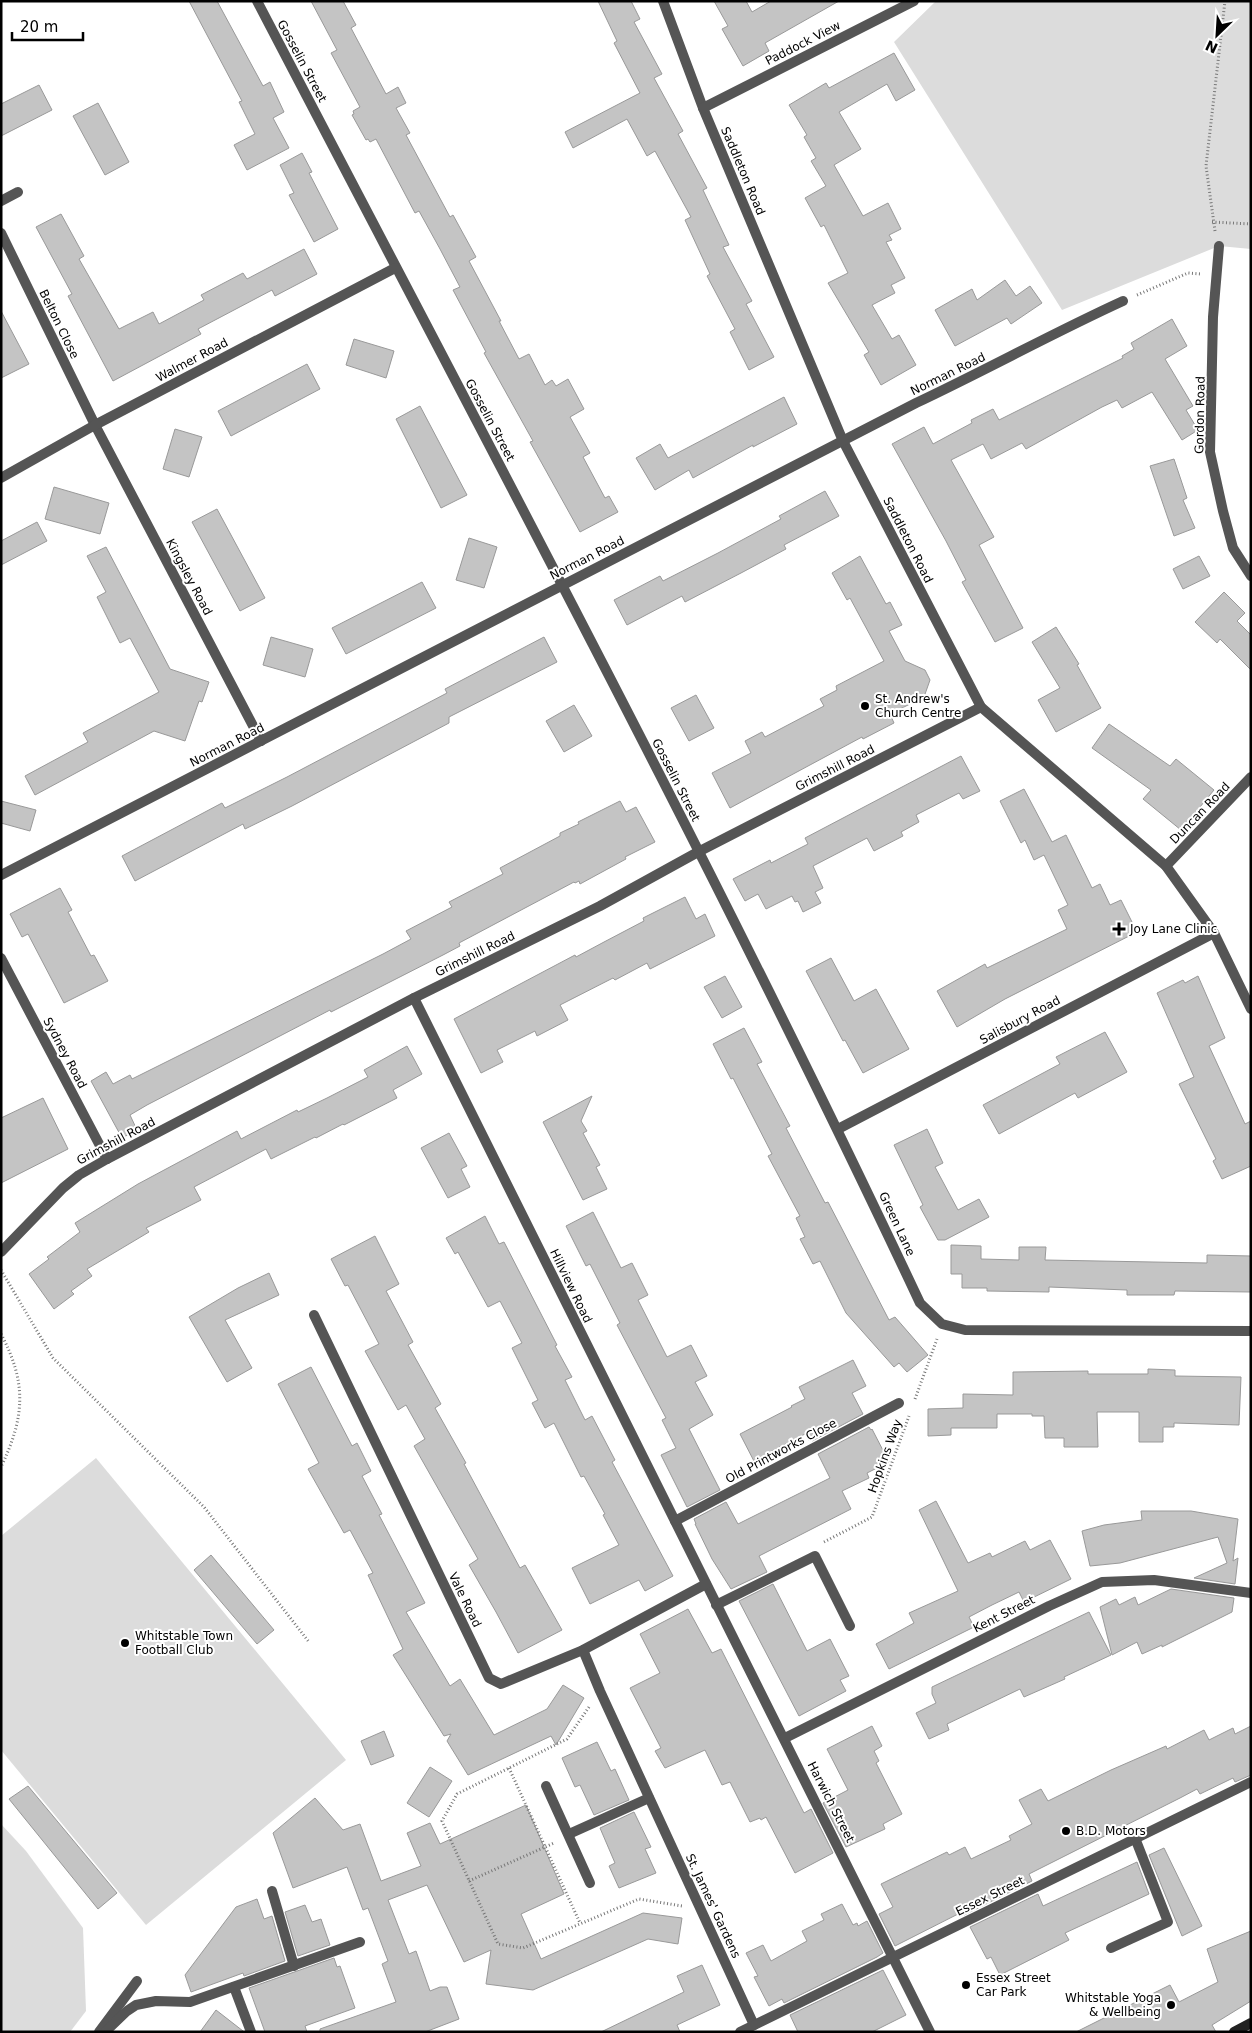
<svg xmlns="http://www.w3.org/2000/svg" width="1252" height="2033" font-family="'DejaVu Sans',sans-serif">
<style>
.green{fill:#dcdcdc}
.building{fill:#c4c4c4;stroke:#999}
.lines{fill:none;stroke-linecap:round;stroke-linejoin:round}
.path{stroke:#777;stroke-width:3;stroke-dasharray:1 2.5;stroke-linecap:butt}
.lane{stroke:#555;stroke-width:10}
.street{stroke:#555;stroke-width:10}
.secondary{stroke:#222;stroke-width:10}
.poi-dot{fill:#000;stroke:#fff;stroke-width:2}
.labels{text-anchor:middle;stroke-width:4;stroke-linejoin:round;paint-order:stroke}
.street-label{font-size:12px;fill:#000;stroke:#fff}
.poi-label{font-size:12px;fill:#000;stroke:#fff;text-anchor:start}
</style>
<rect width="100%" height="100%" fill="#fff"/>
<g class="green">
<path d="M936,1h315v248l-32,-3 -157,64 -168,-268z"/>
<path d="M96,1458l250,302 -200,165 -145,-175v-214z"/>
<path d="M1,1824l25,27 57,77 3,83 -16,21h-69z"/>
</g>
<g class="building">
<path d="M189,1h28l46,85 7,-4 14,30 -11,6 16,30 -42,22 -13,-25 21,-11 -16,-32 3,-1z"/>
<path d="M311,1h32l13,24 -5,3 35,66 12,-7 8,16 -10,5 14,25 -4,2 44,82 3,-2 23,42 -7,4 32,60h-2l20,38 10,-5 16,31 7,-5 4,6 12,-7 16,30 -14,8 20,36 -7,4 22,41 4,-2 9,16 -38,20 -50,-90 3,-1 -49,-88 2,-1 -33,-62 7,-3 -20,-38 -21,-38 -4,2 -39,-74 -6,3 -2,-3 -2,1 -14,-25 2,-1 -1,-3 7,-4 -29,-54 6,-3z"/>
<path d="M598,1h33l9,18 -6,3 28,52 -8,4 29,53 -5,3 29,54 -4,2 26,55 -6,2 29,54 -6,3 28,53 -25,13 -19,-38 5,-3 -28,-53 3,-2 -25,-54 6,-3 -36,-66 -8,5 -20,-37 -54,29 -8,-16 75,-39 -26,-50 3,-2z"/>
<path d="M714,1h32l6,11 19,-11h68l-74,42 4,8 -26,15 -21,-37 6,-3z"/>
<path d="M894,53l21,37 -19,11 -9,-17 -48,28 22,37 -27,16 29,51 25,-13 13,26 -12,6 3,5 -6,2 19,36 -14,7 4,8 -23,12 20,34 7,-4 17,30 -35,20 -17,-30 5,-3 -41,-69 20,-10 -24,-48 -3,2 -16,-29 21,-12 -15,-25 5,-3 -12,-21 3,-2 -18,-30 37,-22 3,5z"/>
<path d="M39,85l13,25 -51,26v-32z"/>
<path d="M98,103l31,59 -24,13 -32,-59z"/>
<path d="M302,153l10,19 -3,1 29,56 -24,13 -25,-47 5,-2 -14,-28z"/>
<path d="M61,214l23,42 -5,3 40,70 34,-17 6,12 45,-24 -3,-5 42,-22 4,6 57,-30 13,25 -42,22 -3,-6 -74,39 3,5 -88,47 -45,-85 4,-2 -36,-67z"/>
<path d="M1005,280l11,16 14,-10 12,17 -31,21 -4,-6 -52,28 -20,-36 37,-21 5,11z"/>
<path d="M1,311l28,53 -28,14z"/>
<path d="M1172,319l15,27 -22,13 28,47 -7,4 12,20 -16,10 -30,-48 -30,16 -5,-8 -15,7 -76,42 -4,-6 -31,16 -8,-15 -32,16 43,77 -15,8 44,83 -28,14 -33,-60 4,-2 -20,-39 -54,-97 32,-17 9,17 39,-21 -1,-3 22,-11 6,11 124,-62 -1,-2 12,-7 -3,-6z"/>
<path d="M354,339l40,12 -8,27 -40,-13z"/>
<path d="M307,364l13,25 -89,47 -13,-25z"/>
<path d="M784,397l13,27 -44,23v-2l-60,33 -4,-8 -34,20 -19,-32 24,-14 8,14z"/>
<path d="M420,406l47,89 -26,13 -45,-89z"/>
<path d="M175,429l27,8 -13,40 -26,-8z"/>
<path d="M1174,459l13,39 -4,2 12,28 -21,8 -24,-70z"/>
<path d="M54,487l55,16 -9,31 -55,-15z"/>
<path d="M825,491l14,25 -55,29 2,4 -45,24 -56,29 -3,-6 -55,29 -13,-25 46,-24 3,5 55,-28 63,-34 -2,-3z"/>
<path d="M217,509l48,89 -25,13 -48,-89z"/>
<path d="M37,522l10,19 -46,24v-24z"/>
<path d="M469,538l28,9 -13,41 -28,-8z"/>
<path d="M106,547l64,122 39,13 -7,20 -3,-1 -14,40 -31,-10 -119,64 -10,-19 63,-34 -5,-9 76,-41 -29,-54 -10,5 -23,-46 9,-5 -19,-36z"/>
<path d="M860,556l26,48 4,-2 12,23 -13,6 16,30 20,9 5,10 -6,17 -34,17 4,9 -31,16 -1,-2 -132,71 -18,-35 39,-20 -6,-12 17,-9 3,5 59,-31 -4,-7 17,-9 -1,-4 48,-25 -34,-63 -3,2 -15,-27z"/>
<path d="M1199,556l11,20 -27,13 -10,-20z"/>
<path d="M422,582l14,26 -90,46 -14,-26z"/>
<path d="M1224,592l21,21 -8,8 14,14v35l-31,-31 -3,4 -22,-21z"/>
<path d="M1056,627l23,37 -2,1 24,43 -45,24 -18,-32 22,-12 -28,-46z"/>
<path d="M271,637l42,12 -8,28 -42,-12z"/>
<path d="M544,637l13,25 -108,55v6l-157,83 -47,23 -2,-5 -108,57 -13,-25 100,-53 3,5 62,-31 160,-84 -2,-4z"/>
<path d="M696,695l18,33 -25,13 -18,-33z"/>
<path d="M574,705l18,31 -28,16 -18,-31z"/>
<path d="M1109,724l61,42 6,-7 38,31 -33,40 -38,-31 8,-9 -59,-42z"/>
<path d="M961,756l19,35 -17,8 -4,-6 -43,22 3,7 -18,10 2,4 -29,15 -7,-13 -54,28 10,22 -8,4 6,11 -18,9 -5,-11 -3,1 -3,-6 -26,13 -8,-15 -13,7 -12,-22 37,-19 1,3 37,-19 -3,-6z"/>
<path d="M1024,789l28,53 14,-7 26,53 8,-4 10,21 11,-5 16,32 -132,67 -48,28 -20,-36 48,-27 2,4 80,-39 -9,-19 10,-5 -24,-50 -10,5 -9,-20 -4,3 -21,-42z"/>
<path d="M1,801l35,9 -6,21 -29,-8z"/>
<path d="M620,801l6,11 10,-5 19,35 -30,15 1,2 -46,25 -1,-3 -4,2 -1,-1 -115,61 1,3 -17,9 -112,57 -1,-2 -183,95 -17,10 7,15 -15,8 -31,-57 15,-9 7,12 17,-9 2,4 251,-125 28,-15 -5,-8 46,-24 -3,-5 54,-28 -3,-6 60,-32v-3l19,-9 -1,-2z"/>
<path d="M60,888l12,22 -4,2 23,44 3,-1 14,26 -44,22 -36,-69 -6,3 -12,-23z"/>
<path d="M685,897l11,22 9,-5 10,22 -65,33 -3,-6 -32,17 -2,-2 -53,27 8,15 -31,16 -2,-5 -38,19 6,12 -22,11 -27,-54 121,-64 1,2 28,-15 40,-21 -1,-3z"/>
<path d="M831,958l23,43 22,-12 33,60 -46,24 -18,-33 -2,1 -37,-70z"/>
<path d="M725,976l17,31 -20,11 -18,-31z"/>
<path d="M1198,976l27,62 -16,8 36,78 6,-3v45l-29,13 -9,-18 3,-2 -37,-75 15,-7 -37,-84 26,-13 2,3z"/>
<path d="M744,1028l18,34 -5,2 33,62 -4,2 39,75 3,-1 12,23 49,95 6,-3 33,38 -21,17 -8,-9 -5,4 -48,-54 -26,-52 -7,3 -13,-25 5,-2 -9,-19 4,-2 -32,-60 4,-2 -39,-76 -2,1 -18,-35z"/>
<path d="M1105,1032l22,40 -49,26 -3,-5 -76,41 -16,-29 77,-41 -4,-7z"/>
<path d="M407,1046l15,28 -29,16 4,8 -53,27 -1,-1 -27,14 -1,-1 -44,22 -5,-10 -72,38 7,13 -55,28 3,4 -62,37 5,7 -21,15 3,3 -20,15 -25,-35 20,-15 -2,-2 33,-25 -5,-9 63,-39 99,-53 4,8 56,-29 1,2 29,-14 41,-21 -4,-7z"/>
<path d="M592,1096l-11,25 6,10 -4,2 17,32 -4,2 11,22 -24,11 -40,-78z"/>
<path d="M43,1098l25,51 -67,34v-65z"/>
<path d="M927,1129l16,34 -8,4 23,43 21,-11 10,18 -44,23h-7l-18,-33 3,-2 -29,-60z"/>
<path d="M449,1133l18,33 -6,3 9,18 -22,11 -27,-50z"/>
<path d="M593,1212l28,56 11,-5 16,32 -10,5 29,57 24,-12 16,31 -12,6 18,33 -24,14 31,61 -33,17 -26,-52 15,-7 -14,-28 4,-2 -49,-93 3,-2 -30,-59 -4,2 -20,-40z"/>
<path d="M485,1216l14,28 5,-2 53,103 -2,1 17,31 -7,3 20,40 7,-4 23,44 -3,2 61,114 -28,15 -6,-11 -49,24 -18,-36 47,-23 -16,-30 2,-1 -21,-38 -3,1 -27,-54 -9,5 -13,-25 6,-3 -26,-52 10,-5 -22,-42 -12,6 -30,-55 -3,2 -9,-16z"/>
<path d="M375,1236l24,48 -13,7 27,51 -5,3 33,59 -6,4 31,55 -2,1 56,104 5,-3 37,65 -44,23 -22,-41 -27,-47 9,-6 -64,-113 11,-7 -19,-34 -8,5 -33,-59 14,-7 -31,-59 -3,1 -14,-27z"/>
<path d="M951,1245l30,1v13l38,1v-13h27l-1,13 162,3v-8l44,1v36l-76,-1 -1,4h-47v-5l-78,-3v5l-62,-1v-3h-25v-14h-11z"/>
<path d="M269,1273l10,22 -54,25 27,48 -25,14 -38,-65 49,-29z"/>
<path d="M853,1360l13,26 -14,7 11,21 -51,27 -2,-2 -2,1 -3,-6 -35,18 3,5 -17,8 -16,-31 52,-27 -1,-1 14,-7 -6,-12z"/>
<path d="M311,1367l41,79 5,-3 14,28 -9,5 20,38 -3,1 46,88 -19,9 44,74 10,-7 34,56 53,-26 16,-24 21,13 -28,47 -5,-9 -83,39 -21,-34 4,-7 -7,2 -51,-81 10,-6 -35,-74 5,-2 -23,-43 -6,3 -36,-64 11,-6 -41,-79z"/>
<path d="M1148,1369l27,1v6l66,1 -2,48 -65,-2v4h-11v15h-24v-30h-42l1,35h-34v-9h-19l-1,-22h-12v-2h-35v14h-46v7l-23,1v-27l35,-1v-14l50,1v-23l75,-1v3h60z"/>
<path d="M869,1427l2,3 1,-1 17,33 -22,11 2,5 -27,13 9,18 -92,47 8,16 -36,17 -19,-30 -17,-35h1l-2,-5 32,-17 12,22 92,-46 -12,-24z"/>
<path d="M936,1501l32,62 22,-10 2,4 33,-16 5,9 20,-10 21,39 -47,23 -5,-10 -27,13 -23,12 5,10 -85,42 -13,-25 38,-21 -5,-10 49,-22 -39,-81z"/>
<path d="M1141,1511h50l47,8 -5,42 5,-3 -3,26 -41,-6 33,-15 -9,-26 -98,26 -30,3 -8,-35 22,-6 38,-5z"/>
<path d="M211,1555l63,75 -17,14 -63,-74z"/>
<path d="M773,1584l34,67 23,-12 19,37 -9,4 6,11 -47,25 -60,-115z"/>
<path d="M1171,1589l63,9 -2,14 -70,35v-2l-20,9 -5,-12 -25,13 -12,-48 16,-8 3,6 16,-8 3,8z"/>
<path d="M688,1609l24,44 9,-4 83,164 7,-4 22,44 -38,20 -29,-56 -5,3 -1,-2 -10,4 -20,-40 -8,3 -17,-35 -40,18 -10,-17 6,-3 -31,-60 30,-15 -20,-39z"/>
<path d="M1089,1612l22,43 -47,22 1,2 -41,18 -4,-8 -73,35 2,6 -20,9 -13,-26 20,-10 -4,-9v-7z"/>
<path d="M872,1726l10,20 -8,5 5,10 -3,2 26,51 -19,10 2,5 -39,18 -23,-44 25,-13 -21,-41z"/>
<path d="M1251,1726v49l-16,7 -2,-4 -33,16 -3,-5 -17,9 -151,76 3,7 -68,34 -2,-3 -67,34 -16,-32 14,-7 -12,-23 66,-32 2,3 16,-8 6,12 40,-19 -2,-4 23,-12 -13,-24 22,-11 7,12 63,-31 55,-24 1,3 37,-19 5,10 24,-12 2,6z"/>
<path d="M384,1731l10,25 -23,9 -10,-24z"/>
<path d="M597,1742l14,29 4,-2 14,31 -35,15 -14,-30 -5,2 -13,-29z"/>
<path d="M430,1767l22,14 -23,36 -22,-14z"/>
<path d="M28,1786l89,107 -19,16 -89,-110z"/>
<path d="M315,1798l28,32 17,-6 21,57 40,-15 -14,-33 23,-10 10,21 86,-39 38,89 -43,20 20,45 102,-46 39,5 -4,26 -30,-5 -115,51 -47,-6 5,-34 -27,12 -37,-77 -39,15 21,54 7,-3 14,40 10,-4h7l12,32 -34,13h-105v-3l76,-27 -14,-38 6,-3 -20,-53 -5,2 -16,-43 -54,21 -20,-55z"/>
<path d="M634,1812l17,35 -6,2 11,24 -37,15 -10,-22 6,-3 -15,-35z"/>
<path d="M1164,1848l38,78 -20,10 -33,-81z"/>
<path d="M1137,1862l12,32 -84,39 4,7 -69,35 -9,-18 -4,2 -17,-32 68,-33 5,12z"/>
<path d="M257,1899l7,20 8,-3 13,45 -41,15 -1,-3 -52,19 -6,-17 51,-68z"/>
<path d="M842,1904l11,21 4,-2 1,3 9,-5 16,32 -6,4 -93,46 -2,-4 -13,7 -15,-29 4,-1 -12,-23 17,-8 8,16 36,-20 -5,-10 22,-11 -3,-6z"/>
<path d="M305,1905l7,17 9,-3 9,26 -32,11 -13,-44z"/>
<path d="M1251,1931v70l-39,24 4,7h-140l94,-47 9,17 39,-20 -11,-33z"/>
<path d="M334,1958l3,9 3,-1 15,42 -50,18 2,6h-42l-16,-44z"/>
<path d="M702,1965l18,40 -43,20 3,7h-79l83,-40 -7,-16z"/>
<path d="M883,1970l23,45 -34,17h-74l-8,-17z"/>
<path d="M216,2010l27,21 1,1h-44z"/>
</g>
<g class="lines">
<g class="path">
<path d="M1212,222l39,2"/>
<path d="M1215,231l-9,-65 19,-165"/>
<path d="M1137,295l51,-22 13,1"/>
<path d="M1,1270l52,88 151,149 105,135"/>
<path d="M1,1334c26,49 24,83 0,133"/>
<path d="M915,1399l22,-60"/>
<path d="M824,1542l48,-25 37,-101"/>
<path d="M589,1707l-22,32 -110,55 -15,27 56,123 25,4 116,-49 43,7"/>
<path d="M509,1768l71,155"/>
<path d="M469,1881l85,-38"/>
</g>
<g class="lane">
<path d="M716,1605l99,-49 35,70"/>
<path d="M272,1891l22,75"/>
<path d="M234,1987l17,45"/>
<path d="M99,2032l38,-51"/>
</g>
<g class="street">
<path d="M257,1c225,432 456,862 663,1302l22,21 23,6 286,1"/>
<path d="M663,1l40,107 140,333 138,266 185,159 48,67 37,76"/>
<path d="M703,108l211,-107"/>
<path d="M1,201l17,-9"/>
<path d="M1,233l94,192 166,316"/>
<path d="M1219,246l-6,71 -3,135 13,59 10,37 18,28"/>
<path d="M1,478l94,-53 300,-157"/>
<path d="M1166,866l85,-89"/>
<path d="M1,875l915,-472c70,-33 137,-70 207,-102"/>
<path d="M1,958l106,201"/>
<path d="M414,998l516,1034"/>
<path d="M838,1129l376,-196"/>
<path d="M1,1252l62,-64 16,-13 28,-16 307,-161 186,-92 98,-54 283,-145"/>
<path d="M314,1315l175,363 12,6 82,-34 123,-66"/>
<path d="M675,1521l224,-118"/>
<path d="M583,1650l17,41 154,334"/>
<path d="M785,1738l264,-132 53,-24 52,-2 97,13"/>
<path d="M546,1786l44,97"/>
<path d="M569,1834l80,-36"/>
<path d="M1111,1948l57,-26 -33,-84"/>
<path d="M105,2032l22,-21 9,-6 20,-4 34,1 170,-60"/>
<path d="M740,2032l511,-250"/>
</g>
<path class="secondary" d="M1234,2032l17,-9"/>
</g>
<g class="poi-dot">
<circle cx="865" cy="706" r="5"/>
<path d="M1116.5 921.5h5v5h5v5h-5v5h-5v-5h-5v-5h5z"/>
<circle cx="125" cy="1643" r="5"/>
<circle cx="1066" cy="1831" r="5"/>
<circle cx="966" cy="1985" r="5"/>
<circle cx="1171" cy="2005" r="5"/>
</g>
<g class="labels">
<g class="street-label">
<text transform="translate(803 43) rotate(-27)" y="4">Paddock View</text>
<text transform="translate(302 61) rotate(62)" y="4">Gosselin Street</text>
<text transform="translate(743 171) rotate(67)" y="4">Saddleton Road</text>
<text transform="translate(59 324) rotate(64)" y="4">Belton Close</text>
<text transform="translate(192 360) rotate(-28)" y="4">Walmer Road</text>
<text transform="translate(948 374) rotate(-26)" y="4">Norman Road</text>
<text transform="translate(1200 415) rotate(-89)" y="4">Gordon Road</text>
<text transform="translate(490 420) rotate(62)" y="4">Gosselin Street</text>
<text transform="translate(908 540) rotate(63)" y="4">Saddleton Road</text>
<text transform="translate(587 558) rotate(-27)" y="4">Norman Road</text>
<text transform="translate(189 577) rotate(62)" y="4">Kingsley Road</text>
<text transform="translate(227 745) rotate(-27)" y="4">Norman Road</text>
<text transform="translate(835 768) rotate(-27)" y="4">Grimshill Road</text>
<text transform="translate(676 780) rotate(63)" y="4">Gosselin Street</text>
<text transform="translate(1200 813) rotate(-46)" y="4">Duncan Road</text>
<text transform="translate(475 954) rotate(-26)" y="4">Grimshill Road</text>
<text transform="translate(1020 1020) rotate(-28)" y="4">Salisbury Road</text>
<text transform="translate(65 1053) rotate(62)" y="4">Sydney Road</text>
<text transform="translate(116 1141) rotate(-28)" y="4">Grimshill Road</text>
<text transform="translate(897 1224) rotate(65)" y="4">Green Lane</text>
<text transform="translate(571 1286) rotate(64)" y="4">Hillview Road</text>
<text transform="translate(781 1451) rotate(-28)" y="4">Old Printworks Close</text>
<text transform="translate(885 1456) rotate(-70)" y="4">Hopkins Way</text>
<text transform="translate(465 1600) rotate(64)" y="4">Vale Road</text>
<text transform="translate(1004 1614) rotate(-27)" y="4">Kent Street</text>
<text transform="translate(831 1802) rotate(63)" y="4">Harwich Street</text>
<text transform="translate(990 1896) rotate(-26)" y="4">Essex Street</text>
<text transform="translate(713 1906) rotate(65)" y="4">St. James' Gardens</text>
</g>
<g class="poi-label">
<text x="875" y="703">St. Andrew's<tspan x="875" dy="14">Church Centre</tspan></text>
<text x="1130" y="933">Joy Lane Clinic</text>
<text x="135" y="1640">Whitstable Town<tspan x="135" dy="14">Football Club</tspan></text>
<text x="1076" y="1835">B.D. Motors</text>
<text x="976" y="1982">Essex Street<tspan x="976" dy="14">Car Park</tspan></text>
<text x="1161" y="2002" text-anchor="end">Whitstable Yoga<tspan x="1161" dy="14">&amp; Wellbeing</tspan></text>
</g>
</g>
<rect width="1252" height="2033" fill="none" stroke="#000000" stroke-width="5"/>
<g transform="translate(1217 35) rotate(205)" stroke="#ffffff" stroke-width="4" paint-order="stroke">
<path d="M0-4L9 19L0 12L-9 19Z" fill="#000000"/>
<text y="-8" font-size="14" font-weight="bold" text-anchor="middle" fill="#000000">N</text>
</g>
<path d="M12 32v8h71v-8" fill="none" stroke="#000000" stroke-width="2.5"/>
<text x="20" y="32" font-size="15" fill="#000000" stroke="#ffffff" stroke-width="4" paint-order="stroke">20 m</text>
</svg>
